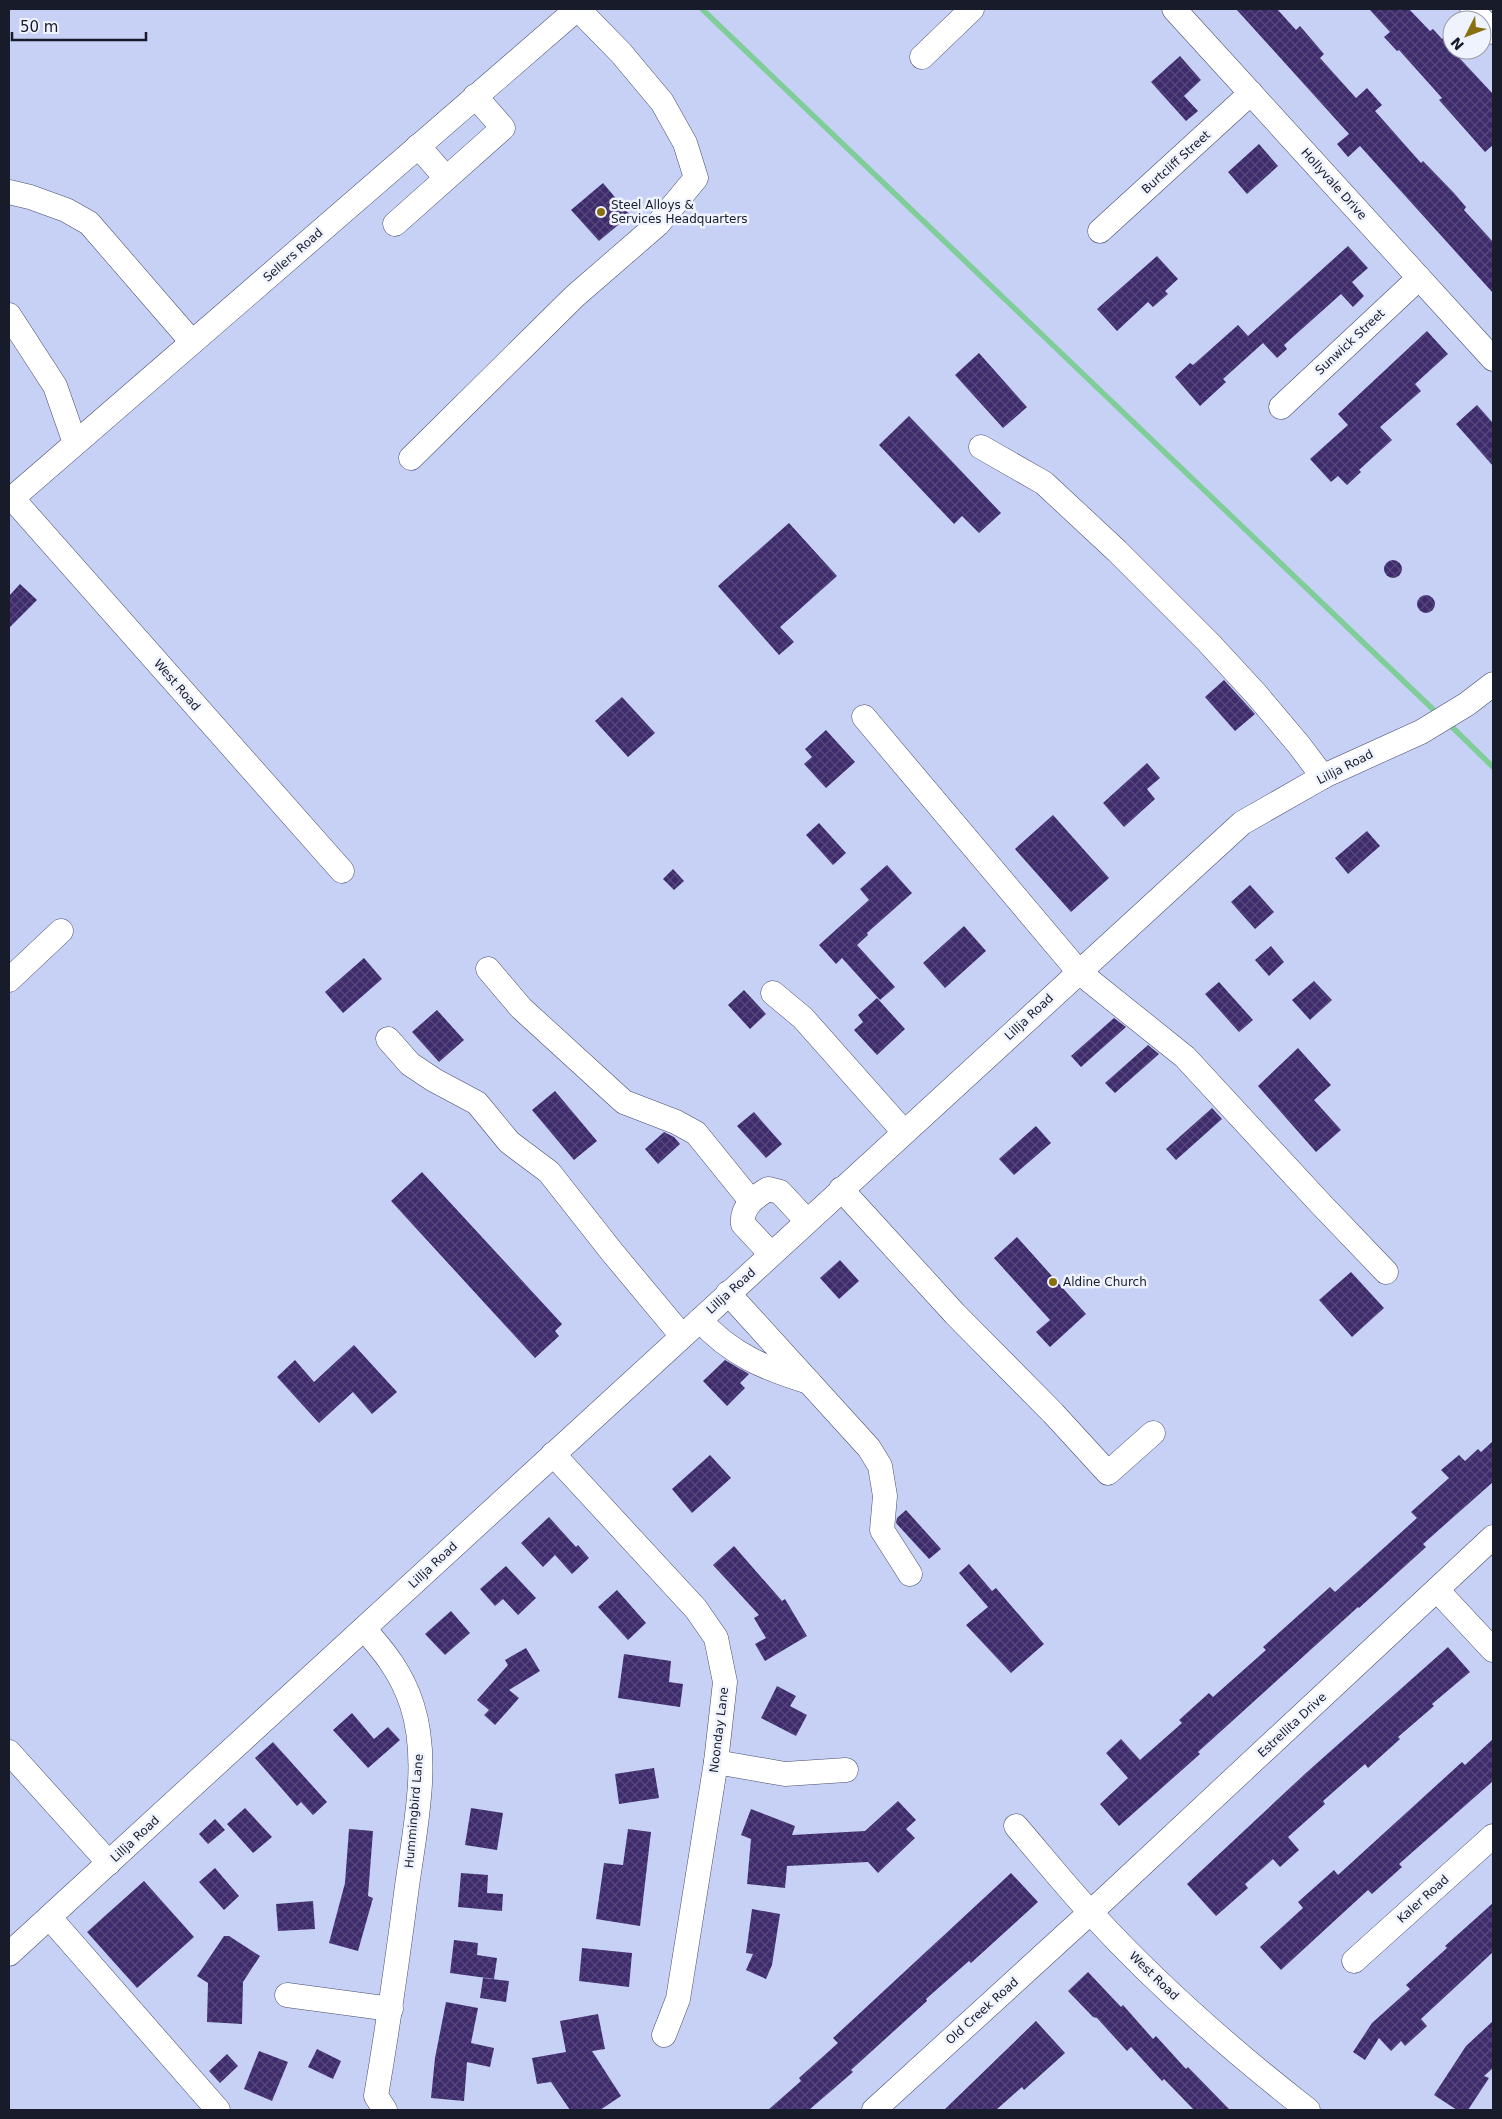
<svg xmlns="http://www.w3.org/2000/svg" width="1502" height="2119" font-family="'DejaVu Sans',sans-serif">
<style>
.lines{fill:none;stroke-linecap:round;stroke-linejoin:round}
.stream{stroke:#7fcd98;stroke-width:5.5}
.building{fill:url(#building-cross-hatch)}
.minor-casing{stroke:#464d6d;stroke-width:25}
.minor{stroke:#fff;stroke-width:24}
.poi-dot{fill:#887011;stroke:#eff3fe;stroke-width:2}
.labels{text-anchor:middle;stroke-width:5;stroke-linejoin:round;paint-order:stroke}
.street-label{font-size:12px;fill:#181b29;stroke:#eff3fe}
.poi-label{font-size:12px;fill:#181b29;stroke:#eff3fe;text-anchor:start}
</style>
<defs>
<pattern id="building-cross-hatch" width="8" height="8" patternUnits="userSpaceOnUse" patternTransform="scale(1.25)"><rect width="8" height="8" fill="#3e2b6b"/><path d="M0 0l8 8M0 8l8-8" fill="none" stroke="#57487c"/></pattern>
</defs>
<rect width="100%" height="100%" fill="#c7d1f6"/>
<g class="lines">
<g class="stream">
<path d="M702,9l737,706"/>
<path d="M1448,723l45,44"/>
</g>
</g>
<g class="building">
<path d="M1236,9h41l19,21 4,-4 24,28 -4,4 36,40 11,-10 15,17 -7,6 46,52 2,-2 31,32 12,14 -2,3 29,32v51l-133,-147 -12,11 -11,-13 12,-10z"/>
<path d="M1369,9h40l21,22 3,-2 9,10 10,-8v19l41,44v51l-8,7 -46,-52 3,-2 -43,-48 -2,1 -13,-14 6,-5z"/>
<path d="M1180,56l21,24 -17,16 14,15 -12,10 -35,-39z"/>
<path d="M1259,144l19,22 -31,28 -19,-22z"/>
<path d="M603,183l27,32 -31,26 -28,-31z"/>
<path d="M1348,246l20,22 -16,14 12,14 -11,11 -12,-13 -57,51 3,4 -10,9 -14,-15 -40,36 3,3 -26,24 -25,-29 15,-14 3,2 45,-40 10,11z"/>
<path d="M1157,256l21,23 -13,12 3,3 -15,13 -5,-5 -31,29 -20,-22z"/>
<path d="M1427,331l21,23 -33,30 6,7 -41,36 12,13 -33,30 2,2 -14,13 -9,-9 -7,6 -21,-23 38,-34 -10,-11z"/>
<path d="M979,353l48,54 -24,21 -48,-53z"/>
<path d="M1477,405l16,18v43l-37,-42z"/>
<path d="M909,416l92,97 -22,20 -17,-17 -8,8 -75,-79z"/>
<path d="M789,523l48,53 -57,51 14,15 -15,13 -61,-69z"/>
<circle cx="1393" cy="569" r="9"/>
<path d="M20,584l17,16 -28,28v-32z"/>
<circle cx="1426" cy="604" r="9"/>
<path d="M1224,680l31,34 -20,17 -30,-34z"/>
<path d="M622,697l33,36 -27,24 -33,-36z"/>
<path d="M826,730l29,32 -29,26 -22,-24 8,-7 -7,-8z"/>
<path d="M1147,763l13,15 -13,11 8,10 -31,28 -21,-24z"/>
<path d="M1053,815l56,63 -38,34 -56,-63z"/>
<path d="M819,823l27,30 -13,12 -27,-30z"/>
<path d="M1367,831l13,15 -32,28 -13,-16z"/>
<path d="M887,865l25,28 -45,40 1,2 -11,10 38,42 -15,13 -38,-42 -6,6 -17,-19 50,-45 -9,-11z"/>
<path d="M673,869l11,12 -10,9 -11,-11z"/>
<path d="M1250,885l24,27 -19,17 -24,-27z"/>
<path d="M964,926l22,25 -41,37 -22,-25z"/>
<path d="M1271,946l13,16 -15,14 -14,-16z"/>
<path d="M364,958l18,21 -39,34 -18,-21z"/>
<path d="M1314,981l18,19 -22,20 -18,-20z"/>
<path d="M1219,982l34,38 -14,12 -34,-38z"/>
<path d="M744,990l22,24 -16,15 -22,-24z"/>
<path d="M877,998l28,31 -28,26 -23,-25 9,-8 -5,-7z"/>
<path d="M437,1010l27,30 -25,22 -27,-30z"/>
<path d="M1114,1018l12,9 -45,40 -10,-11z"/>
<path d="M1148,1045l11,9 -44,39 -10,-10z"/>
<path d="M1298,1048l33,37 -17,15 27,30 -25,22 -58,-66z"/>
<path d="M555,1091l42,50 -23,19 -42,-50z"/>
<path d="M1212,1108l10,11 -46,41 -10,-11z"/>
<path d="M754,1112l28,32 -16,14 -29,-32z"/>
<path d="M1036,1126l15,17 -37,32 -15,-16z"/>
<path d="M664,1132l10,5 6,7 -22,20 -13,-15z"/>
<path d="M422,1172l140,152 -7,7 4,5 -24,22 -144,-157z"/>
<path d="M1017,1237l69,77 -36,33 -14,-15 14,-12 -56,-62z"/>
<path d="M840,1260l19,21 -20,18 -19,-21z"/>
<path d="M1351,1272l33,36 -32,29 -33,-37z"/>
<path d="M354,1345l43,47 -25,22 -19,-22 -34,31 -42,-46 18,-17 19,22z"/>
<path d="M725,1360l24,14 -9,9 5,5 -18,18 -24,-25z"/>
<path d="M1493,1441v41l-70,62 3,3 -67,61 -1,-1 -42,38 -118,107 2,2 -81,72 -19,-22 28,-26 -22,-25 15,-14 19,21 42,-37 -3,-3 30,-27 4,4 53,-47 -3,-3 67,-60 5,5 82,-74 -6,-6 38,-34 -8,-8 18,-15 6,6 13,-12 3,3z"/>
<path d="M710,1455l21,23 -39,35 -20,-24z"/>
<path d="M906,1510l35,39 -12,10 -33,-36 1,-5z"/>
<path d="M549,1517l27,30 2,-2 11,13 -17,16 -17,-19 -12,12 -22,-24z"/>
<path d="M734,1546l48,55 3,-2 22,37 -42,25 -10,-17 11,-6 -12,-20 5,-3 -46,-50z"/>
<path d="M969,1564l23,27 4,-3 48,56 -33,29 -45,-48 22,-18 -29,-34z"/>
<path d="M506,1566l30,32 -18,17 -15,-16 -8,7 -15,-17z"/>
<path d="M617,1590l29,33 -18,17 -30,-33z"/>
<path d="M451,1611l19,22 -25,22 -20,-21z"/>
<path d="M1448,1647l22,25 -38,32 2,2 -36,31 2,2 -32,29 -3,-4 -42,37 2,3 -37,33 11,13 -19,17 -7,-8 -28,25 3,4 -32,28 -29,-32 120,-112z"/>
<path d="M526,1648l14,23 -31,19 10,8 -24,27 -11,-10 5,-5 -12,-10 31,-35 -3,-5z"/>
<path d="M624,1654l47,7 -2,21 14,2 -3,23 -62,-9z"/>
<path d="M777,1686l19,10 -6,10 17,9 -11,21 -35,-18z"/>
<path d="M352,1713l22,26 14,-12 12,13 -32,28 -35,-38z"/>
<path d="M1493,1739v42l-94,83 3,3 -30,27 -4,-4 -87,80 -21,-23 43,-39 -5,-6 36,-32 4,5 124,-113 3,3z"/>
<path d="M273,1742l54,60 -14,13 -12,-13 -4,4 -42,-48z"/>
<path d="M654,1768l5,30 -40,6 -4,-30z"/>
<path d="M898,1801l18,19 -10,9 9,9 -37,35 -10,-11 -81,4 -2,22 -38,-4 4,-45 -10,-4 10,-26 44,17 -3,9 73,-4z"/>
<path d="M245,1808l27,29 -19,16 -26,-29z"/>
<path d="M471,1808l32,5 -6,37 -32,-5z"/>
<path d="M215,1819l10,11 -17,14 -9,-10z"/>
<path d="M349,1829l24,2 -5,65 5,2 -15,53 -29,-8 16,-60z"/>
<path d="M628,1829l23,3 -11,94 -44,-7 8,-56 19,2z"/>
<path d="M215,1868l24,28 -15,14 -25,-28z"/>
<path d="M461,1873l27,2 -1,18 16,1 -1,17 -44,-4z"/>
<path d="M1011,1873l27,29 -67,61 -2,-2 -43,38 1,2 -76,69 2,2 -44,38h-41l33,-29 -2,-3 39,-35 -5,-5z"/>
<path d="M144,1881l50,56 -57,51 -50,-56z"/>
<path d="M313,1901l2,28 -37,2 -2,-27z"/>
<path d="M1493,1903v49l-72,67 6,7 -22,20 -4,-5 -10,10 -12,-13 -14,22 -12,-8 19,-29 38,-34 -4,-4 41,-37 -2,-2z"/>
<path d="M752,1909l28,5 -8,51 -6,14 -20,-9 7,-16 -7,-1z"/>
<path d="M224,1936h5l31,20 -17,26 -1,42 -35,-2 1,-39 -11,-7z"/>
<path d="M454,1940l24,3 -1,12 20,3 -3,21 -44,-6z"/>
<path d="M582,1948l50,5 -3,34 -50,-6z"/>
<path d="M1088,1972l33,35 2,-2 30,34 3,-3 30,33 2,-2 42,43h-36l-30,-31 -2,2 -31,-34 -4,4 -30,-33 -4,-1 -25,-26z"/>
<path d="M483,1978l26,3 -3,21 -26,-4z"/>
<path d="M446,2002l32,6 -7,35 23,5 -4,19 -23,-5 -3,39 -33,-3 4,-40z"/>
<path d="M598,2014l7,35 -13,2 29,45 -21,14h-30l-19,-28 -14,2 -5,-26 34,-6 -6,-31z"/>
<path d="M1036,2021l29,32 -41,37 -2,-3 -26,23h-52z"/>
<path d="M1493,2021v47l-9,8 5,2 -21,32h-11l-23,-15 32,-49z"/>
<path d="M317,2049l24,12 -8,18 -25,-12z"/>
<path d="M259,2051l29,11 -16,39 -28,-12z"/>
<path d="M227,2054l11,12 -18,17 -11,-12z"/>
</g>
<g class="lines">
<g class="minor-casing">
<g id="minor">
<path d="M1174,9l319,350"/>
<path d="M1472,9l21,23"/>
<path d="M922,57l50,-48"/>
<path d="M418,146l28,32"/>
<path d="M9,192l21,5 36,13 23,13 103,119"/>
<path d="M395,224l108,-96 -28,-32"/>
<path d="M1100,231l151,-138"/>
<path d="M9,315l46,71 20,57"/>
<path d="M1281,407l138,-129"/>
<path d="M981,447l63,36 73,68 91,91 48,52 43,51 24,32"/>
<path d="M411,458l164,-162 83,-72 38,-46 -11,-35 -23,-41 -41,-49 -43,-44"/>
<path d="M12,498l330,373"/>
<path d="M9,501l568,-492"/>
<path d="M864,717l215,255 106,85 134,145 67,70"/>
<path d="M488,969l33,39 103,94 52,20 20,11 55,68"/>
<path d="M9,980l52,-49"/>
<path d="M773,993l30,25 101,114"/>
<path d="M388,1039l22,25 24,16 43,23 32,39 40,30 63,80 70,84"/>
<path d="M841,1189l114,125 98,99 55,60 45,-40"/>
<path d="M771,1254l-28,-30c-2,-17 12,-27 25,-35l12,3 27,29"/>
<path d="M728,1293l141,155 11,18 5,30 -3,34 28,44"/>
<path d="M700,1320c30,34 66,49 109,62"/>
<path d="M553,1454l143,155 20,29 9,44 -9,80 -38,237 -14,36"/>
<path d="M1437,1590l56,60"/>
<path d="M364,1629c21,23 38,45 48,76 18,55 3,124 -5,181 -9,70 -19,140 -31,210l9,14"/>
<path d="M9,1752l100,111"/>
<path d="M716,1762l69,12 61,-4"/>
<path d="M1016,1826c25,29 49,59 75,87 66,72 140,137 217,197"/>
<path d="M50,1918l168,192"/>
<path d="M9,1954l1233,-1131 84,-48 95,-43 46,-28 26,-20"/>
<path d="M1354,1961l139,-125"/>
<path d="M287,1995l104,14"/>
<path d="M874,2110l231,-211 388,-362"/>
</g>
</g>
<use href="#minor" class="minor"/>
</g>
<g class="poi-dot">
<circle cx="601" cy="212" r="5"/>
<circle cx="1053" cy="1282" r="5"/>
</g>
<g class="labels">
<g class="street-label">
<text transform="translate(1176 162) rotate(-42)" y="4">Burtcliff Street</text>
<text transform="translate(1334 184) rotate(48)" y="4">Hollyvale Drive</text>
<text transform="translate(293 255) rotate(-41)" y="4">Sellers Road</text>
<text transform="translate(1350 342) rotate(-43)" y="4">Sunwick Street</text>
<text transform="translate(177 685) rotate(49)" y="4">West Road</text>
<text transform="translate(1345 767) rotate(-27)" y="4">Lillja Road</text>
<text transform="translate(1029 1017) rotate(-43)" y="4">Lillja Road</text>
<text transform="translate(731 1291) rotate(-42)" y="4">Lillja Road</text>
<text transform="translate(433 1565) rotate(-43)" y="4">Lillja Road</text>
<text transform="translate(1292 1725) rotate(-43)" y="4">Estrellita Drive</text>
<text transform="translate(719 1730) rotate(-83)" y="4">Noonday Lane</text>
<text transform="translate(414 1811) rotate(-85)" y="4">Hummingbird Lane</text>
<text transform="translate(135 1839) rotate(-43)" y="4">Lillja Road</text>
<text transform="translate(1423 1899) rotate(-42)" y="4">Kaler Road</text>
<text transform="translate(1154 1976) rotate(44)" y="4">West Road</text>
<text transform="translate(982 2011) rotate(-42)" y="4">Old Creek Road</text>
</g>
<g class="poi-label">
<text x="611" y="209">Steel Alloys &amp;<tspan x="611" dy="14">Services Headquarters</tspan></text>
<text x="1063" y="1286">Aldine Church</text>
</g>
</g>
<rect width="1502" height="2119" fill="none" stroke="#181b29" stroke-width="20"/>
<g transform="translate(1467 35) rotate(228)"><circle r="24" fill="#eff3fe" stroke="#999da9"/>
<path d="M0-4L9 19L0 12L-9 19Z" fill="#887011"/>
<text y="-8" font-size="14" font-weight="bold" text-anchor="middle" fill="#181b29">N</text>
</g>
<path d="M12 32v8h134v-8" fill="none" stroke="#181b29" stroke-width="2.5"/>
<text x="20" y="32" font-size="15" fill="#181b29" stroke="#eff3fe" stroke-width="4" paint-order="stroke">50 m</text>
</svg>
